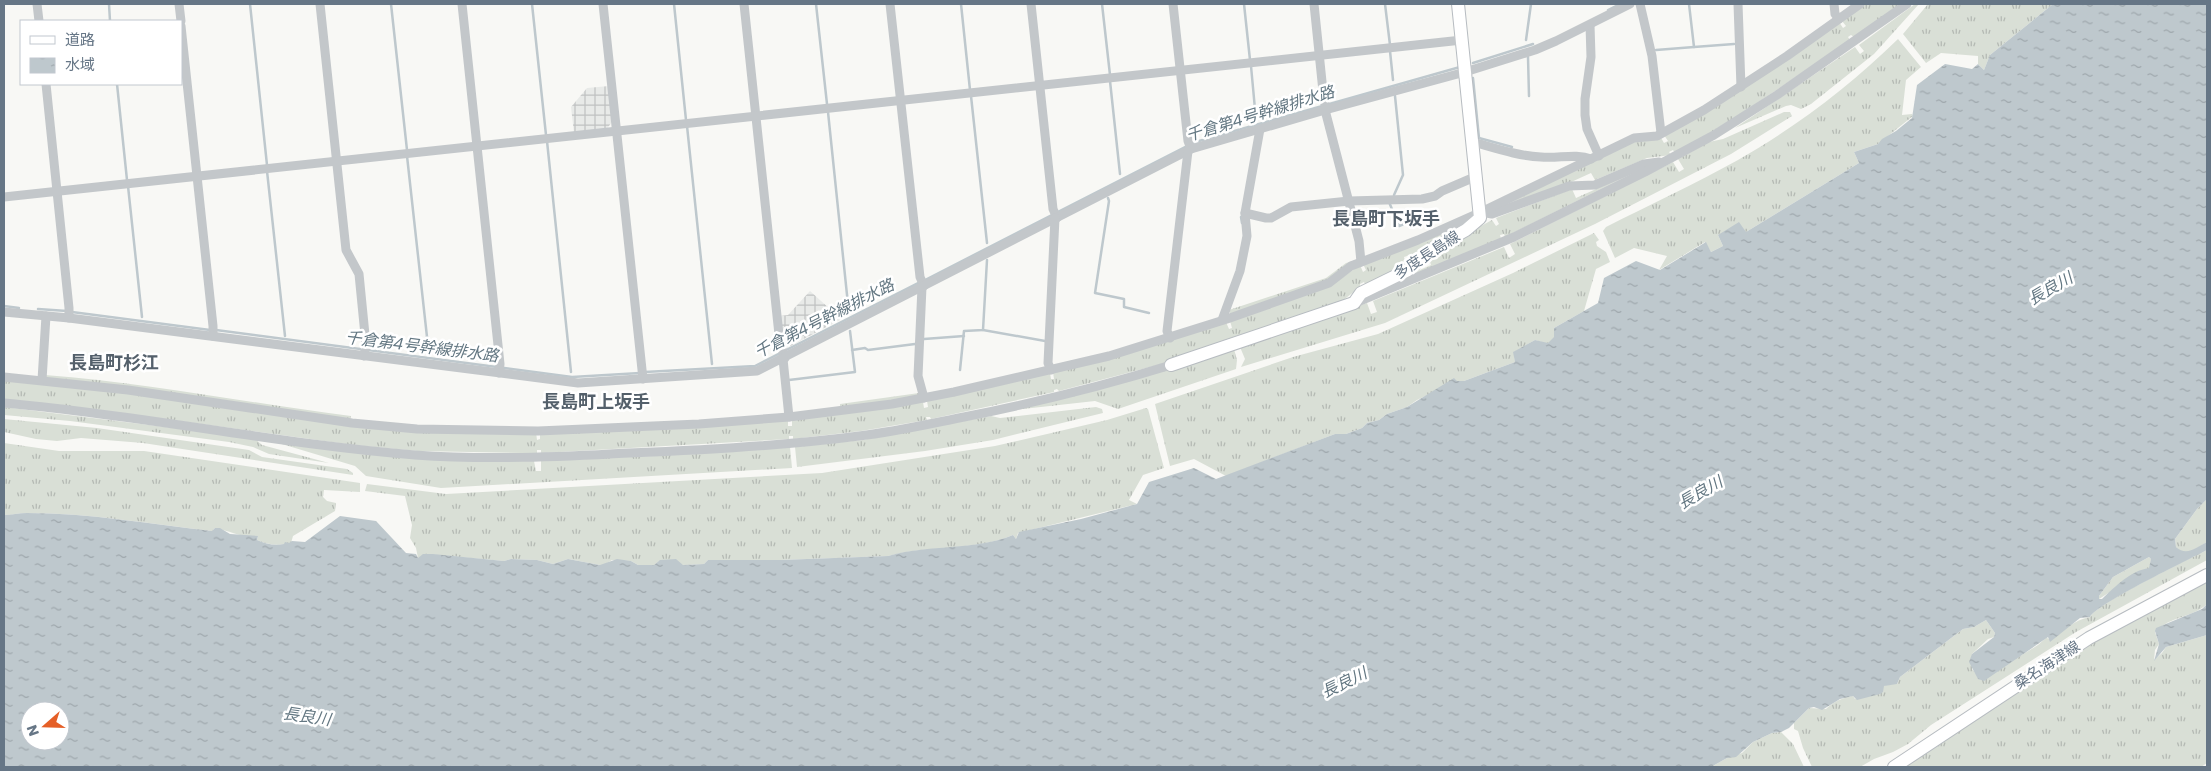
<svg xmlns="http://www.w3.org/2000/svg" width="2211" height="771" font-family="Poppins,'Noto Sans JP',sans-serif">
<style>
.industrial{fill:url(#industrial-grid)}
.grass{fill:url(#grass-tufts)}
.water{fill:url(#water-ripples);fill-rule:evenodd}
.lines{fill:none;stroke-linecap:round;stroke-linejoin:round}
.stream{stroke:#bec8cd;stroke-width:2.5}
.secondary-casing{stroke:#b7bcc1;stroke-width:14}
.minor{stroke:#c3c7ca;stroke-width:9}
.secondary{stroke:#fff;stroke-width:12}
.labels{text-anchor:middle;stroke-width:5;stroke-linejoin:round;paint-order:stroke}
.street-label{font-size:15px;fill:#667686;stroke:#fff}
.water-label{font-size:16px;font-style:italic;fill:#637782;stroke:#fff}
.quarter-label{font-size:18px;font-weight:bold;fill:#54606b;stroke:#fff}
</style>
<defs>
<pattern id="industrial-grid" width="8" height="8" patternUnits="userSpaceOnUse" patternTransform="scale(1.25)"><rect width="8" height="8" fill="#e8eae8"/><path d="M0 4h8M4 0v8" fill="none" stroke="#c0c2c2"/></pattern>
<pattern id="grass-tufts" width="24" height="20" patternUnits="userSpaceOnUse" patternTransform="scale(1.25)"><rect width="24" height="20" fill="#d9dfd6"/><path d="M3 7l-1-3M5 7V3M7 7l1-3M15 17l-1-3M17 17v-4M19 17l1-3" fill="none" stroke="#b4b9b3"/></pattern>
<pattern id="water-ripples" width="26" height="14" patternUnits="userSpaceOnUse" patternTransform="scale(1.25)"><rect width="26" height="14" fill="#bec8cd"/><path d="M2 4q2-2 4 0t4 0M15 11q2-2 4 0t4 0" fill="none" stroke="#9ea7ac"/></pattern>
</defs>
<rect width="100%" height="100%" fill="#f8f8f5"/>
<g class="industrial">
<path d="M609,86l3,36 -6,8 -32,3 -3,-26 16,-19z"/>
<path d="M810,291l21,19 15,-2 1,8 -62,33 -5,-33 8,-1z"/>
</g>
<g class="grass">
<path d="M1865,4h35l-46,33 -3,-2 -3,2 2,3c-57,39 -114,79 -175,113l-2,-3 -4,2 2,3 -24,3 -52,22 -4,-7 -22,10 -62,21 129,-64 24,-4 4,7 4,-2 -4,-6 175,-113 4,6 3,-2 -4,-5z"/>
<path d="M1915,4h4l-45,50 -63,50 -10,5 -10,-4 -5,1 -51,22 120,-81 5,7 4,-3 -5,-6z"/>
<path d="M1928,4h125l-63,51 -6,15 -6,-6v-8l-37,-3 -15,10 -23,-29z"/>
<path d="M1898,39l23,28 -15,13 -4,35 10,-1 1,2 -35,28 -24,8 5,11 -113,69 -28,3 5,11 -12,6 -6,-10 -46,28 8,-14 -33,-8 -19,10 -12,-27 3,-4c43,-22 89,-43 132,-67 58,-33 112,-74 160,-121z"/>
<path d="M1784,112h6l2,4 -61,38 -136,70 -210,99 -144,44 4,-8 -5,-12 127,-44 4,11 6,-2 -4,-11 131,-54 5,11 6,-4 -5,-10 163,-82 6,10 5,-3 -6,-10 31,-17 14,-3z"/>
<path d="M1643,168l-138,69 -1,-3 -4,1 1,4 -132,54 62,-28 -3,-10 64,-35 4,6 3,-2 -3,-6 76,-29 4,9z"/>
<path d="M1475,218l-50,32 -21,7 2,9 -41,18 -1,-2 -4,2v3l-23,18 -101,31 -67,26 -110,29 -2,-2 -3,1v2l-123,27 -1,-2h-4l1,3 -66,11 -68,8v-3h-4v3l-248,14v-3h-4v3h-15l-104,-2 -65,-6 -246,-34 -103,-11v-21l122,14 227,32 183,7 1,8 3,-1v-6l248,-14v7h4v-7l131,-17 1,6 4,-1 -1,-6 123,-28 1,6h3l-1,-7 173,-50 3,7 3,-1 -2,-7 102,-36 28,-20 3,7 3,-2 -3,-6z"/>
<path d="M1594,233l5,7 -3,2 1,4 9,6 4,10 -14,7 -12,42 -30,17 1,9 -7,7 -13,-4 -21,12 1,10 -51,19h-7l-40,19 -10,7 -20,7 -8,6 -12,3 -5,5 -16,6h-11l-109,42 -32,-17 -24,7 -15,-62 138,-47 85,-23 135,-61z"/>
<path d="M1356,260l-27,20 -99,34 -1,-4 97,-32 20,-15z"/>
<path d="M1234,349l3,11 -1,9 -118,40 -23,-8 -81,9z"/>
<path d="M45,375c103,8 204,28 306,41l-1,4 -303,-41z"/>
<path d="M919,393v3l-79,12v-4z"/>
<path d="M4,407l250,31 8,7 67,18 -60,-9 -16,-7 -24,-5 -159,-21 -66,-6z"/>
<path d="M1096,407l6,2 1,4 -110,27 -68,11 -128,16 -2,-20 67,-7 129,-24 9,2z"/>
<path d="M1146,408l2,1 16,59 -21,7 -14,25 8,4 -119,29 -2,6 -3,-4c-38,16 -85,10 -125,21l-108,4h-72l-4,4 -21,1 -24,-4 -5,4h-16l-7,-4 -19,-1 -8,5h-4l-32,-6 -15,5 -16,-4 -26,-1 -7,2 -78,-7 -8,4 -2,-10 -6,-10 2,-13 -7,-29 -40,-5 2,-7 79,10 376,-21 173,-27 112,-26z"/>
<path d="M4,419l93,9 152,22 13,7 85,12 6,4v2l-210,-32 -62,-5 -24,3 -21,-2 -32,-7z"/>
<path d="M275,442l259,19 2,10h5v-11l114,-4 135,-9 2,21 -351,20 -75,-12 -11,-10z"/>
<path d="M4,443l55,8h85l216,32v9l-36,-2 -1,7 4,4 9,2 -1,8 -42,25 -2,7c-12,3 -23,2 -34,-3l1,-4c-17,2 -27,-5 -43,-8l-3,3c-61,-7 -123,-18 -185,-18 -8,0 -16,2 -23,2z"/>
<path d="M2207,499v43l-18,11 -9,-2 -4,-4 -1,-8 22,-30z"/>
<path d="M2207,550v10l-131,72 -145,93 -23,19 -15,8 -19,7 -14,8h-48l-9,-19 -5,-17 -4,-2v-6l15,-15 17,1c8,-8 16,-11 27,-13l2,3 33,-15h9l3,-7 63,-48 11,-2 12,-7 9,13 -1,4 -6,2 -16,15v15l9,11 57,-35 9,-8 1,2c15,-8 26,-19 42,-22 9,-15 97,-57 117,-67z"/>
<path d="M2149,557l2,2 -1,10h-4l-47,30v-3l14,-19z"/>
<path d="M2207,581v23c-15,14 -37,12 -52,28l4,12 -4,6 -1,10 8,-7 4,-6 41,-12v128l-6,4h-297l194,-127z"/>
<path d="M1781,732l12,12 11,23h-93l16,-9 15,-5 11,-11 19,-9z"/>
</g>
<g class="water">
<path d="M2053,4h154v495l-10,10 -22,30 1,8c11,10 20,0 31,-5v8c-19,10 -109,53 -117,67l-10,1 -30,24 -2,-5 -64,44 -6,-2 -9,-17 3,-8 22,-17 1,-4 -9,-13 -12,7 -11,2 -63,48 -3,7 -13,2 -1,6 -3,2 -23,6 -4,-4 -13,3 -18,11 -8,-3 -5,1 -20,20 -8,4 -9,1 -19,9 -17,15 -9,1 -16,9h-1707v-252c7,0 15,-2 23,-2 62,0 123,11 185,18l3,-3h5l10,6 28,2 -1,4c9,4 18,6 27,4l1,-2 4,1 3,-2 13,1 35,-26 36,5 30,32 10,1 2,4 5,-4h10l71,7 7,-2 26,1 16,4 15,-5 32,6 17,-6 14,2 7,4h16l6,-5 16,-1 7,6 21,-1 4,-4h72l108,-4c40,-12 87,-5 125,-21l3,4 3,-7 62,-13 56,-15 12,-22 45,-14 22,11 119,-45h11l16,-6 5,-5 12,-3 8,-6 20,-7 47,-29 3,3h7l51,-19 -2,-10 22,-12 13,3 6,-6v-9l44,-25 6,-25 32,-17 24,9 46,-28 5,10 12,-6 -5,-11 21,-13 7,10 113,-69 -5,-11 24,-8 4,-5 14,-8 16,-13 5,-33 28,-21 27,5 6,-5 6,6 6,-15zM2149,557l2,2 -2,9c-19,3 -33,18 -47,31h-3v-3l14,-19zM30,711h30v30h-30z"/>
<path d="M2207,604v31l-41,12 -12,14 5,-17 -4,-13 1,-3 46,-19z"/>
</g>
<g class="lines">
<g class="stream">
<path d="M109,4l1,17"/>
<path d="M250,4l17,161"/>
<path d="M391,4l16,146"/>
<path d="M532,4l14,131"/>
<path d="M674,4l12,116"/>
<path d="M816,4l11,100"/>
<path d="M961,4l9,86"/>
<path d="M1102,4l8,71"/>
<path d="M1244,4l6,56"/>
<path d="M1385,4l5,41"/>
<path d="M1689,4l5,43 40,-3"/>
<path d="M1608,10l12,-6"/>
<path d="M1526,40l5,-36"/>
<path d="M1656,50l38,-3"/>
<path d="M1390,51l3,29"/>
<path d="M1528,57l1,39"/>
<path d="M1473,63l60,-19"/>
<path d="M1251,66l5,54"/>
<path d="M1473,78l6,60 33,9"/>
<path d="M1110,81l10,93"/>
<path d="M117,84l10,96"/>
<path d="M971,96l16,147"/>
<path d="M828,112l21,202"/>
<path d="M687,126l25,238"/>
<path d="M547,141l24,231"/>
<path d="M1192,143l268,-76"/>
<path d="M407,156l22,199"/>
<path d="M267,171l18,165"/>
<path d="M128,186l14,131"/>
<path d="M1394,195l9,-20 -8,-79"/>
<path d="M1108,198l1,3 -14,92 29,6v8l25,6"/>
<path d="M1389,202l10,24 23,-9"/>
<path d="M1241,217l1,6"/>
<path d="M925,280l262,-134"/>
<path d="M4,306l15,2"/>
<path d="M38,309l29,2"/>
<path d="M72,312l138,18"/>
<path d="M216,330l356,47 68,-4"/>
<path d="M983,330l62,11"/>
<path d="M924,339l40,-3"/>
<path d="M852,350l13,-2 3,2 47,-6"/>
<path d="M960,370l4,-39 19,-1 4,-70"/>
<path d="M645,372l110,-6 165,-84"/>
<path d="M789,380l66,-8 -5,-41"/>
</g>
<g class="secondary-casing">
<g id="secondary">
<path d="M1171,365l183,-62 7,-10 47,-23 26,-22 32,-18 14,-12 -22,-214"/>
<path d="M1894,767l195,-129 118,-63"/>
</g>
</g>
<g class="minor">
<path d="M37,4l2,17"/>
<path d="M179,4l2,17"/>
<path d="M320,4l26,246 13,24 7,71 -2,11"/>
<path d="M462,4l38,360 -1,9"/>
<path d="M603,4l40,375"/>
<path d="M744,4l36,340 5,14"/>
<path d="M890,4l30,273 4,9"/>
<path d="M1031,4l22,205 4,9"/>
<path d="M1173,4l15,137 3,8"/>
<path d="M1314,4l10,97 3,9"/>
<path d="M1640,4l12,52 9,77"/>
<path d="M1738,4l3,83"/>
<path d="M1834,4l1,10 4,5"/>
<path d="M1590,25l1,32 -6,42v16l2,14 12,27"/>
<path d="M181,26l32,300v10"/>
<path d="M46,84l23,224v10"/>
<path d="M1325,110l34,131 2,21"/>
<path d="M1473,142c22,6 45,14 68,15 16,2 35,-4 50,2"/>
<path d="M4,197l1458,-157"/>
<path d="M1481,212l11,2 77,-28 26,-1 49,-21 15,-2"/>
<path d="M1245,213l21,5h5l20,-11 58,-6 73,-2 13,-3 7,-5 35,-15"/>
<path d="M922,287l-4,89 6,22"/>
<path d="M1355,303l159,-66 131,-65 69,-37 63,-40 130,-91"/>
<path d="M4,312l65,6 509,65 179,-12 434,-222 134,-39 140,-38 70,-22 21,-9 74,-37"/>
<path d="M1222,320l18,-49 7,-35 -2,-23 15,-84"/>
<path d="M1170,338l-3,-7 21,-180"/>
<path d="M783,359l6,58"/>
<path d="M1051,370l-3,-7 7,-145"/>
<path d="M4,377l124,13 224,33 65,6 121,2 161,-7 90,-7 103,-13 62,-12 155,-36 118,-37 102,-36 22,-17 67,-26 63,-28 153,-74 23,-2 47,-26 83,-54 73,-52"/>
<path d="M42,380l4,-64"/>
<path d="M4,403c138,12 273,41 411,52 71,5 143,2 214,-2 76,-3 154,-7 230,-17 35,-4 70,-12 105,-19 70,-14 139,-31 207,-52"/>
</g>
<use href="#secondary" class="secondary"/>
</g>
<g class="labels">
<g class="street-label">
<text transform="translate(1427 255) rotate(-33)" y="5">多度長島線</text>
<text transform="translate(2047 665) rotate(-33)" y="5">桑名海津線</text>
</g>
<g class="water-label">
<text transform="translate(1260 113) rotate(-17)" y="6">千倉第4号幹線排水路</text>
<text transform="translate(2050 288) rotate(-30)" y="6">長良川</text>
<text transform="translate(824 318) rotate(-27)" y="6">千倉第4号幹線排水路</text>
<text transform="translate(422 346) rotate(7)" y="6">千倉第4号幹線排水路</text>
<text transform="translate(1700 492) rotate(-30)" y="6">長良川</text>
<text transform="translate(1344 682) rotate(-26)" y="6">長良川</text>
<text transform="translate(307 716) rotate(8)" y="6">長良川</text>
</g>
<g class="quarter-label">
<text x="1386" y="225">長島町下坂手</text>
<text x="114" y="369">長島町杉江</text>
<text x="596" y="408">長島町上坂手</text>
</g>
</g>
<rect width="2211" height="771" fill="none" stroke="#667686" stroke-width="10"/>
<rect x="20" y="20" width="162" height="65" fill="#ffffff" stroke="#c2c8cf"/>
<rect x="30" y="36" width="25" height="8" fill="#ffffff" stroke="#c2c8cf"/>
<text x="65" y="45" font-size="15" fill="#667686">道路</text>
<rect x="30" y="58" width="25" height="15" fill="url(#water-ripples)" stroke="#c2c8cf"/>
<text x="65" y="70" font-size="15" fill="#667686">水域</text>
<g transform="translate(45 726) rotate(250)"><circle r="24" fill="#ffffff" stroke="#c2c8cf"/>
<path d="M0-4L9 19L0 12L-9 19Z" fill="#e55f27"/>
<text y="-8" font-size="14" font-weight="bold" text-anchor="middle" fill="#667686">N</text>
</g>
</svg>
